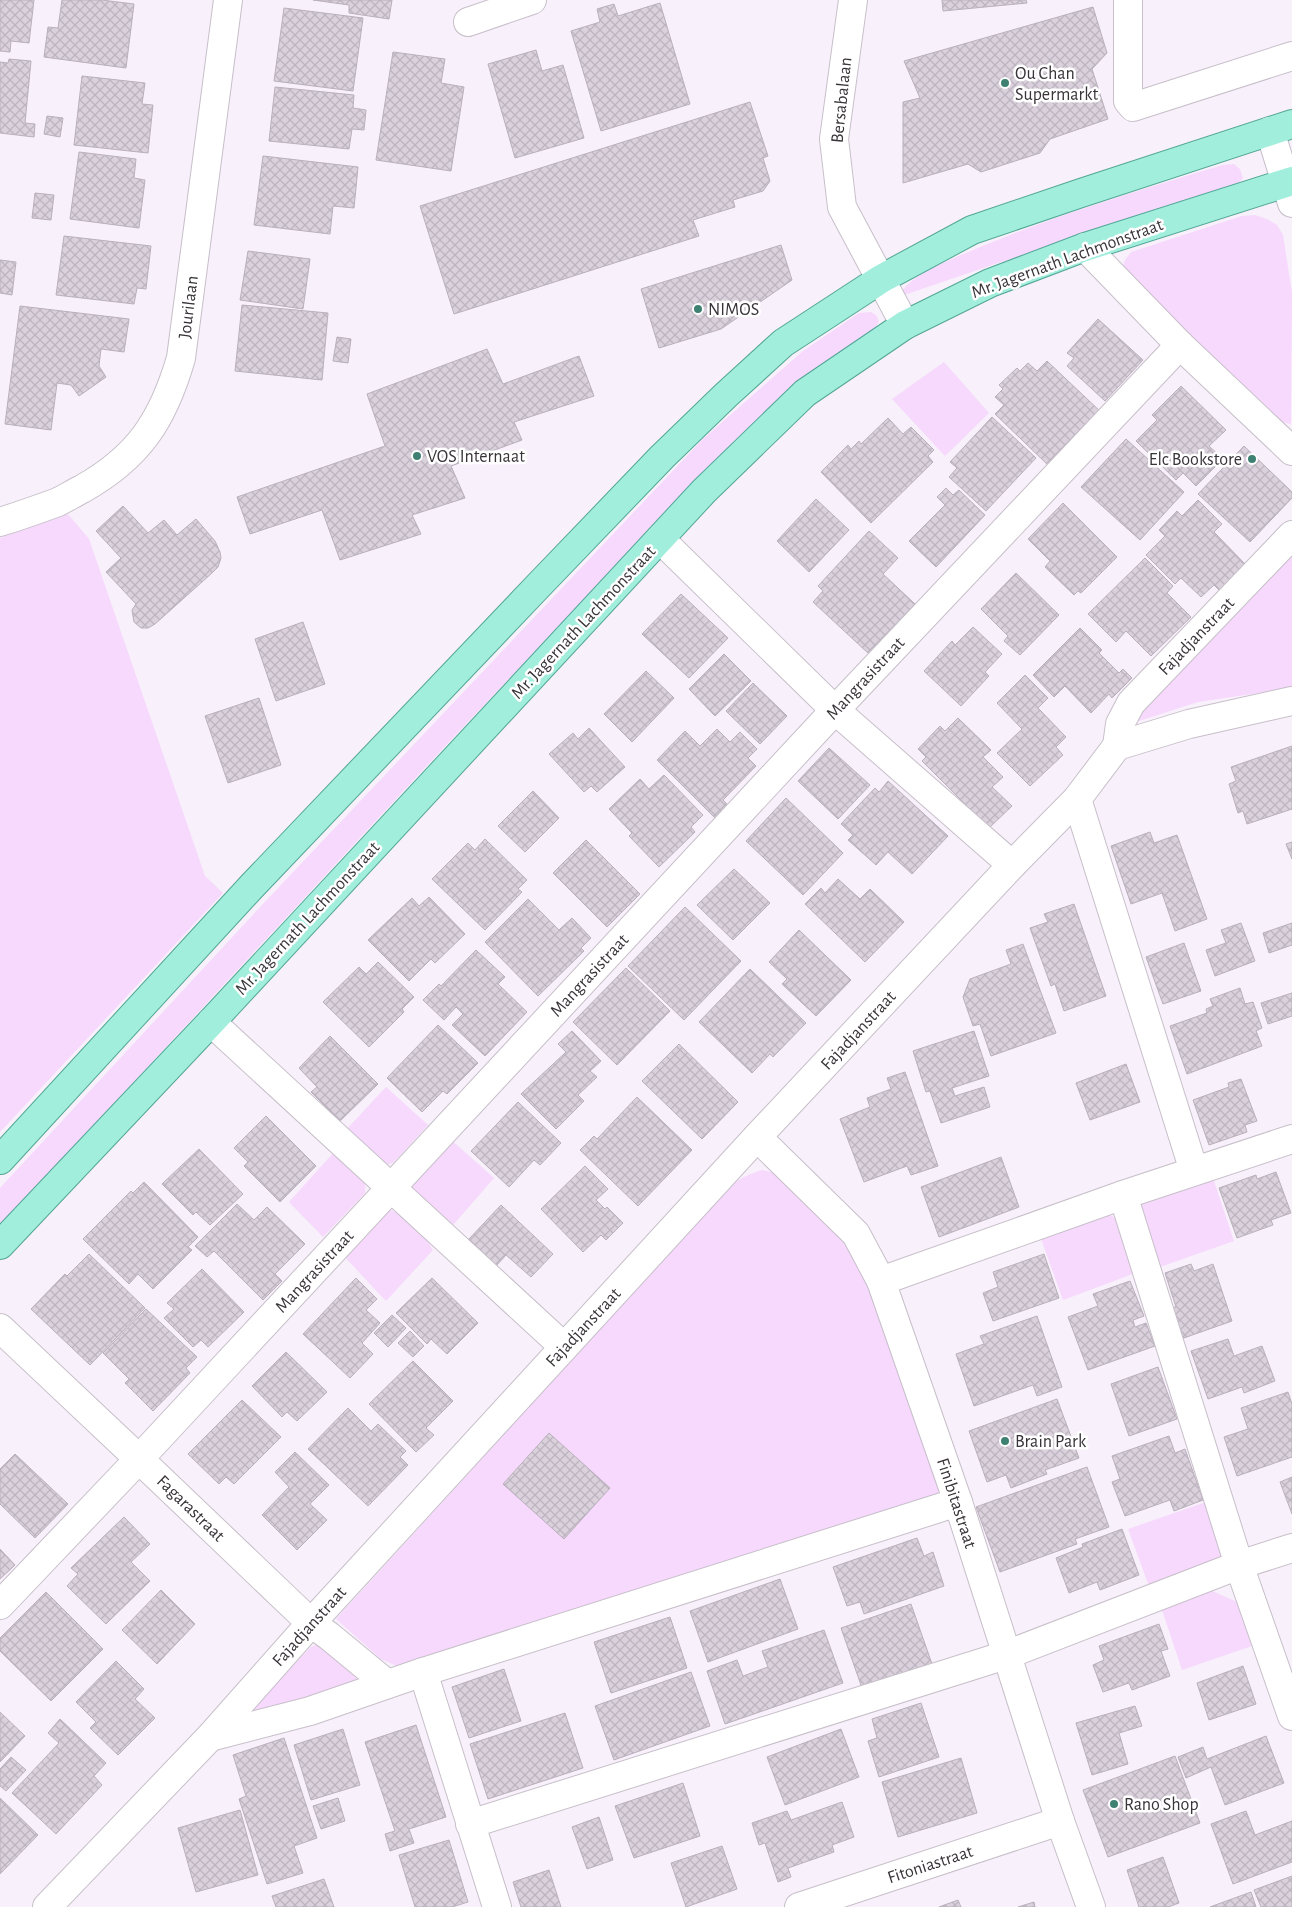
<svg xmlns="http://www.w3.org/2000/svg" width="1292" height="1907" font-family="'Alegreya Sans',sans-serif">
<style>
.grass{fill:#f6d9fd}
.building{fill:url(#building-cross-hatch);stroke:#b9b0bb}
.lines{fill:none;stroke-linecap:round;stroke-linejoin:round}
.minor-casing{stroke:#c7bfc9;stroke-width:30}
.major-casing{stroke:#53a695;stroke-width:30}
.minor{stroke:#fff;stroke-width:28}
.major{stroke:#a1eedd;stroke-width:28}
.poi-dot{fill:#3e8071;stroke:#fff;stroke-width:2}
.labels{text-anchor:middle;stroke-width:5;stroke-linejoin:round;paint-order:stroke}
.poi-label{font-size:18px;fill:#383438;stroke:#fff;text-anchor:start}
.street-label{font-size:18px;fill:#383438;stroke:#fff}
</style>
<defs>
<pattern id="building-cross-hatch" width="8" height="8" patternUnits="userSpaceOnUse" patternTransform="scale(1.25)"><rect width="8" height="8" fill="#dad1dc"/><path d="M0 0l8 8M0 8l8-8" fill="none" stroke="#bcb4be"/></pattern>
</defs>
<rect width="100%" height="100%" fill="#f8f0fa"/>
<g class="grass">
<path d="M1234,164l6,5 3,9 -9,11 -236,74 -94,32 -3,-3c13,-18 46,-31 65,-39 84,-36 170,-62 257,-88z"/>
<path d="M1255,215l12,4 10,6 6,10 9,58 -1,131 -9,-2 -8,-6 -153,-145 4,-11 6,-8 111,-36z"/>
<path d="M871,312l5,3 3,6 -4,9 -171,144 -256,269 -448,483v-38l261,-282 442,-467 100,-88 56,-38z"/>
<path d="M944,362l45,51 -44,43 -53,-57z"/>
<path d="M68,514l21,25 116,337 18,17 -223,239v-594z"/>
<path d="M1292,544v144l-94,14 -59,19 4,-19z"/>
<path d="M386,1087l42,38 -34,37 -9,4 -40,-35z"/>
<path d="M449,1138l45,40 -47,54 -38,-38 -2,-13z"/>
<path d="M336,1150c11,11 33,26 29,43l-42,44 -34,-35z"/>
<path d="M762,1170l13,3 61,60 14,16 23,43 65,191 1,7 -1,8 -539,169 -18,-8 -45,-40 387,-425c13,-14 21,-18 39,-24z"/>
<path d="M1212,1175l22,66 -74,26 -20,-61 4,-7z"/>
<path d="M390,1210c14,4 36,27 43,40l-47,51 -44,-47 42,-43z"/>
<path d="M1105,1213l15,7 18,52 -75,28 -23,-64z"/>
<path d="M1209,1501l15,54 -5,9 -69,25 -22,-60z"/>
<path d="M1210,1590l27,12 15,44 -70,24 -21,-63z"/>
<path d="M321,1643l37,31 -2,6 -4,3 -98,31 -6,-2 63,-65z"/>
</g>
<g class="building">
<path d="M0,0h34l-5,43 -18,-2 -1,11 -10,-1z"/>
<path d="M62,0h40l32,4 -8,64 -82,-11 4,-30 10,1z"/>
<path d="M313,0h79l-3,19 -40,-6v-8z"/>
<path d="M942,0h84l1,3 -84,8z"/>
<path d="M660,3l30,101 -89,27 -30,-100 29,-9 -3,-13 17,-5 4,12z"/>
<path d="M1093,7l14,46 -15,16 16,50 -58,20 -10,14 -59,19 -13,-8 -65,19v-81l17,-4 -16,-37z"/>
<path d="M284,8l79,10 -10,73 -79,-10z"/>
<path d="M536,50l6,21 21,-6 21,73 -69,20 -27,-94z"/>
<path d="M393,52l52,7 -4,24 23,4 -13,84 -75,-11z"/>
<path d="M9,59l22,2 -6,62 10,1 -1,13 -34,-4v-71l8,1z"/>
<path d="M82,76l63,7 -3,21 11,1 -5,48 -74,-8z"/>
<path d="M275,87l79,8 -1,13 13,2 -2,20 -12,-1 -3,20 -80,-8z"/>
<path d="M750,102l18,54 -5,2 7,23 -7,10 -30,9 2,7 -42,13 6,16 -245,78 -34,-108z"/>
<path d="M47,116l16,2 -3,19 -16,-3z"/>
<path d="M79,152l57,7 -2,19 11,2 -6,48 -69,-9z"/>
<path d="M263,156l95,11 -4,41 -21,-2 -3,28 -76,-9z"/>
<path d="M35,193l19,2 -3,25 -19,-2z"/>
<path d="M64,236l87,10 -5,43 -9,-1 -3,16 -78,-9z"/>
<path d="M781,245l11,35 -71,49 -62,19 -18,-59z"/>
<path d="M248,251l62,8 -7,50 -63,-9z"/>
<path d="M0,260l16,2 -4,33 -12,-2z"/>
<path d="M242,305l86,8 -6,67 -87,-9z"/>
<path d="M20,306l109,13 -5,33 -23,-3 -2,17 7,11 -27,19 -8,-11 -14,-2 -6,47 -46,-6z"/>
<path d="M1098,319l45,41 -38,41 -38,-35 7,-8 -7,-5z"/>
<path d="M337,337l14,2 -3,24 -15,-2z"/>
<path d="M487,349l16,35 76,-28 15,40 -80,26 8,18 -71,26 14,32 -53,17 9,19 -81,26 -18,-50 -72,24 -13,-37 148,-51 -18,-52z"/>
<path d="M1047,361l55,52 -52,54 -55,-53 9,-9 -9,-8 8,-8 -4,-4 18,-17 3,3 8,-8 9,8z"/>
<path d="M1181,386l45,44 -17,16 14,13 -27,27 -13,-13 -7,7 -40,-39 21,-21 -5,-5z"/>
<path d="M992,417l44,41 -50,53 -37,-34 8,-9 -7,-6z"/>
<path d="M888,418l15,16 8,-7 23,23 -6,6 5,6 -62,61 -50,-51 27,-27 3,4 8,-8 2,3z"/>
<path d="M1126,439l58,53 -44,48 -59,-53z"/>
<path d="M1244,446l48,46v6l-42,44 -52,-48z"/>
<path d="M946,488l7,7 6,-5 26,25 -49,52 -27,-26 36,-36 -8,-8z"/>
<path d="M816,499l33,31 -40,42 -32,-31z"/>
<path d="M1198,500l24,24 -8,8 32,33 -26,26 -6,-6 -13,12 -20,-19 -6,6 -29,-29 19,-19 -6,-6 18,-19 5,5z"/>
<path d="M1063,503l54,54 -36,36 -3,-2 -4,4 -29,-28 5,-6 -22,-22z"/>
<path d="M123,506l25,27 16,-13 13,15 19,-16 19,22 5,11 1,6 -3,9 -6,6 -57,51 -7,4h-7l-7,-6 -2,-12 4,-6 -30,-32 15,-14 -25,-27z"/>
<path d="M869,531l29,27 -15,16 32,30 -46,50 -56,-52 10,-11 -5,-5z"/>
<path d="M1145,558l28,28 -6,7 24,24 -40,39 -25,-25 -10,11 -28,-28z"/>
<path d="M1016,573l43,42 -39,40 -16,-14 4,-5 -27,-27z"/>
<path d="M681,594l47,44 -39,40 -47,-44z"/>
<path d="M303,622l22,62 -49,17 -21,-62z"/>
<path d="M973,627l29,27 -17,18 4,4 -28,30 -37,-35 28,-30 3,4z"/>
<path d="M1080,628l22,22 -3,3 20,20 4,-4 9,9 -20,20 -3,-4 -18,19 -26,-27 -11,11 -21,-22z"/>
<path d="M724,654l27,27 -36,35 -26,-27z"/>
<path d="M646,671l28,27 -42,44 -28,-28z"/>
<path d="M1025,675l23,23 -10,10 28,29 -10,10 7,8 -33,31 -33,-33 25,-24 -25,-26z"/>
<path d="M753,683l34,33 -27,28 -34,-33z"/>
<path d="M259,698l22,67 -53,18 -23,-67z"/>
<path d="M958,718l33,32 -8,7 20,20 -11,10 20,19 -23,22 -67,-67 4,-4 -8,-8 22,-23 5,5z"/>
<path d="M589,728l36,39 -28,25 -6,-6 -7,6 -35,-38 24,-21 5,6z"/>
<path d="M717,729l13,13 10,-10 17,17 -9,9 8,8 -33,34 5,5 -13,13 -58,-58 28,-29 15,15z"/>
<path d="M1292,746v63l-45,15 -4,-13 -5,2 -9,-29 7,-3 -5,-14z"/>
<path d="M829,748l41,37 -32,34 -40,-38z"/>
<path d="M664,775l39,40 -12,12 4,5 -36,35 -30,-31 3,-3 -23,-24 31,-30 9,10z"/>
<path d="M888,781l60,55 -36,38 -24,-22 -12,13 -28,-25 5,-5 -12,-11 34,-36 4,4z"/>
<path d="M533,791l26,27 -34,34 -27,-26z"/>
<path d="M786,798l57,55 -40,42 -57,-54z"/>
<path d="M1150,832l4,11 23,-8 30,84 -32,12 -13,-38 -31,11 -20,-58z"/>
<path d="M485,839l42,41 -9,9 4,3 -37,38 -53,-51 36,-36 7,7z"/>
<path d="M586,840l54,54 -33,33 -54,-54z"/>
<path d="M1292,842v17l-6,-15z"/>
<path d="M734,869l36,34 -37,37 -36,-35z"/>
<path d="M838,879l22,20 10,-10 34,33 -39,40 -60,-58 16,-16 4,5z"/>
<path d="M429,897l36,37 -30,29 -4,-4 -22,22 -41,-41 44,-42 7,8z"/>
<path d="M528,899l31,31 13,-12 19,20 -10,10 3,3 -46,45 -53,-54z"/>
<path d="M1074,904l32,92 -42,15 -9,-27 -4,2 -21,-58 18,-6 -4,-8z"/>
<path d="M685,907l56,54 -57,59 -56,-54z"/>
<path d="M1241,923l14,38 -40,15 -9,-26 20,-7 -5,-13z"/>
<path d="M1292,923v22l-23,8 -6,-20z"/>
<path d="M799,930l52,50 -35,36 -34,-32 5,-5 -18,-17z"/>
<path d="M1184,943l17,48 -38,13 -17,-47z"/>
<path d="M1023,944l33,89 -65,23 -11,-32 -7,2 -10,-29 7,-18 41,-15 -5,-14z"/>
<path d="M476,950l29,27 -7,7 29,28 -42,44 -33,-31 11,-11 -7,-7 -12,13 -21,-20 16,-16 2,2z"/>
<path d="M378,962l36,35 -12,12 2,3 -35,35 -46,-45 36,-35 7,7z"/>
<path d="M626,968l44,43 -53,54 -44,-43z"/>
<path d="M750,969l56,54 -33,34 -3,-3 -18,19 -53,-51z"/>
<path d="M1240,988l5,16 8,-2 9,26 -6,3 6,15 -75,28 -17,-48 37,-13 -1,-4 7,-3 -3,-7z"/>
<path d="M1292,993v23l-24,8 -7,-21z"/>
<path d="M438,1025l40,38 -31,31 -4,-3 -21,21 -35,-34z"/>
<path d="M572,1031l29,30 -11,10 7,6 -19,18 6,6 -28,28 -35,-35 45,-42 -8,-8z"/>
<path d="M974,1031l15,45 -37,12 3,8 29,-9 6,20 -49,16 -11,-32 -4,1 -13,-41z"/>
<path d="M330,1036l48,48 -38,37 -29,-29 6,-5 -18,-19z"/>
<path d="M679,1044l59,58 -36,37 -60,-58z"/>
<path d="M1126,1064l14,38 -50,18 -14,-37z"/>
<path d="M905,1072l33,94 -27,9 -4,-9 -43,16 -24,-63 30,-12 -3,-9 24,-9 -4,-11z"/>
<path d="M1241,1079l16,42 -12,4 2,7 -38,13 -16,-45 36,-13 -1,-4z"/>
<path d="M637,1097l55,53 -54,56 -58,-56 14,-14 3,3z"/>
<path d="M518,1102l43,41 -21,22 -6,-5 -25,27 -38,-36z"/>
<path d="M266,1116l50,50 -36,36 -36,-36 4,-4 -14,-14z"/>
<path d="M199,1149l44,45 -33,31 -14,-13 -3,3 -31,-31z"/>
<path d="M1001,1157l18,50 -80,30 -18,-50z"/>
<path d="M585,1166l23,23 -12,11 9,9 2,-2 16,16 -17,17 -5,-5 -18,17 -42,-43z"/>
<path d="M1276,1172l15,41 -20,7 2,5 -36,13 -18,-50 37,-13 1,4z"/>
<path d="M144,1182l54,55 -10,10 4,3 -39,39 -15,-15 -9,10 -46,-45 48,-48 2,2z"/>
<path d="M237,1204l17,16 13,-13 38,37 -30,30 7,7 -19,19 -49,-49 -7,6 -12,-11z"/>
<path d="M501,1205l52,49 -22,23 -25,-22 -10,11 -28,-26z"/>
<path d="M89,1254l56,54 -55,57 -59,-56 34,-35 2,2z"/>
<path d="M1044,1254l15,44 -66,23 -10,-28 15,-6 -5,-15z"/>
<path d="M1191,1264l3,7 19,-7 19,57 -51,18 -10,-31 5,-1 -11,-34z"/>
<path d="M202,1269l42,43 -36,35 -7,-7 -8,7 -29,-29 10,-9 -7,-6z"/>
<path d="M356,1278l21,21 -11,11 14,13 -18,20 11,11 -23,24 -47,-44z"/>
<path d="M432,1278l46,45 -31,31 -16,-15 -4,5 -31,-31z"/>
<path d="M1130,1281l14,35 -11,4 2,7 11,-4 9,23 -67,24 -20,-53 30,-11 -5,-12z"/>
<path d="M146,1309l51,48 -11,11 4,5 -37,38 -28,-28 4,-4 -26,-26z"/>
<path d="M392,1315l14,13 -18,19 -14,-14z"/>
<path d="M1037,1316l25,71 -25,9 -4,-11 -59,21 -18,-52 28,-10 -4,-8z"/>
<path d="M410,1331l14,15 -11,11 -15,-14z"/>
<path d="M1228,1339l6,17 28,-10 13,35 -31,12 -2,-6 -34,12 -17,-48z"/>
<path d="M286,1352l41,40 -30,29 -10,-9 -5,5 -30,-31z"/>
<path d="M413,1361l40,40 -27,27 8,7 -18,17 -47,-48z"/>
<path d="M1158,1367l19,52 -48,17 -18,-52z"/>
<path d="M1288,1392l4,12v53l-55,19 -13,-39 24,-8 -7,-21z"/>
<path d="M1057,1399l22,59 -34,12 2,4 -36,14 -5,-13 -19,7 -18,-51z"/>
<path d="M242,1400l39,37 -47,47 -8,-7 -7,7 -31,-30z"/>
<path d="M348,1408l23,23 7,-7 28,27 -6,6 8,8 -40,41 -60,-57z"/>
<path d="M549,1433l61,55 -46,51 -61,-55z"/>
<path d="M1169,1436l6,17 10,-4 18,51 -29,11 -4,-11 -45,16 -13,-34 8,-3 -8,-23z"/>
<path d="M295,1452l34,33 -19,19 17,16 -30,30 -35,-35 27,-28 -14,-15z"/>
<path d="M15,1454l53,50 -33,34 -35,-34v-35z"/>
<path d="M1087,1467l22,60 -34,12 2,5 -77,28 -24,-65z"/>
<path d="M1292,1477v37l-12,-32z"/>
<path d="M124,1517l26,27 -19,18 19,19 -44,43 -39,-38 11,-12 -7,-6z"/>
<path d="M1122,1529l17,46 -39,15 -3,-8 -28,11 -13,-35 27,-11 -1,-3z"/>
<path d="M917,1538l7,18 9,-4 11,34 -80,28 -4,-12 -13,4 -14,-39z"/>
<path d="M0,1549l15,16 -15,14z"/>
<path d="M780,1579l18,50 -90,33 -18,-51z"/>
<path d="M161,1590l34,34 -38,40 -35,-34z"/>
<path d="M46,1592l57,57 -52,52 -51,-50v-13z"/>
<path d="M911,1604l21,60 -70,24 -21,-60z"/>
<path d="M670,1617l17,51 -76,25 -17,-51z"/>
<path d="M1159,1624l9,25 -7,2 9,25 -38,14 -3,-7 -26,9 -10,-27 11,-5 -5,-14z"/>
<path d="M824,1630l19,53 -118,41 -18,-53 30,-11 6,16 25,-9 -6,-16z"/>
<path d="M116,1661l28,28 -9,10 20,19 -37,37 -28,-27 6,-6 -20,-20z"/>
<path d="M1243,1666l13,38 -47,16 -12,-37z"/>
<path d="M504,1669l17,52 -52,17 -17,-51z"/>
<path d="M691,1672l19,54 -96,34 -19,-54z"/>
<path d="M921,1703l18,54 -60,20 -11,-36 9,-3 -5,-19z"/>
<path d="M1135,1706l7,20 -23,7 9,31 -36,11 -16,-52z"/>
<path d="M0,1712l25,24 -25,26z"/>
<path d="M565,1713l18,55 -95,31 -18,-55z"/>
<path d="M60,1719l46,44 -12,13 8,9 -46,49 -44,-41 47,-50 -11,-10z"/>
<path d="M416,1725l30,92 -37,12 5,14 -24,8 -5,-17 10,-3 -30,-89z"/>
<path d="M343,1729l17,56 -49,15 -17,-55z"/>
<path d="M841,1729l18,48 -74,28 -18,-48z"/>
<path d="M1266,1736l18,47 -59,22 -14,-38 -25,11 -8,-21 25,-10 4,12z"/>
<path d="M284,1738l33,100 -23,8 9,27 -36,11 -28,-85 7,-3 -13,-41z"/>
<path d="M1175,1756l25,67 -92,34 -25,-67z"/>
<path d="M11,1757l15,13 -20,21 -6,-5v-17z"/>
<path d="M961,1758l16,55 -79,24 -16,-55z"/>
<path d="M683,1783l17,53 -66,22 -19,-52z"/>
<path d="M0,1798l38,37 -38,39z"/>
<path d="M338,1798l7,23 -24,8 -8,-23z"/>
<path d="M842,1802l12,35 -22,8 2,7 -46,16 3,9 -13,5 -13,-39 -6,2 -7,-22 35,-12 4,9z"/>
<path d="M240,1810l18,65 -62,17 -18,-64z"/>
<path d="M1246,1811l9,24 37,-14v41l-59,22 -22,-60z"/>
<path d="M599,1817l14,43 -26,9 -15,-42z"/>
<path d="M449,1840l19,62 -16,5h-37l-16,-52z"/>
<path d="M722,1846l15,43 -51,18 -15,-44z"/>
<path d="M1163,1857l16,46 -11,4h-29l-12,-37z"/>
<path d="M549,1870l12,37h-40l-8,-25z"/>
<path d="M1292,1876v31h-31l-7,-17z"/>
<path d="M324,1879l10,28h-58l-4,-11z"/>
<path d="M1251,1892l5,15h-46z"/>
<path d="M958,1900l3,7h-22z"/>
<path d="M1034,1902l1,5h-17z"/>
</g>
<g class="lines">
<g class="minor-casing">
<g id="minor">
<path d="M853,0l-19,139 8,68 63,118"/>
<path d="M1128,0v101l5,6 159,-51"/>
<path d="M468,22l64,-22"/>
<path d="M1270,131l22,72"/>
<path d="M1085,247l95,98 112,106"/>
<path d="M0,522c19,-6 39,-13 58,-20 8,-4 16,-9 24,-13 57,-32 81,-69 99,-131l47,-358"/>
<path d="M660,539l175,171 177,155"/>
<path d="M1117,746l3,-22 11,-21 161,-168"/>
<path d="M1077,799l117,372"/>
<path d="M211,1022l353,325"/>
<path d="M757,1137l99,97 25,47 77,221 102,319 31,86"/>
<path d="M1123,1195l116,370 53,151"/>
<path d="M881,1281l242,-86 169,-56"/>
<path d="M0,1328l139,131 172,164 18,13 57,47"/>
<path d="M0,1605l139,-146 696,-749 345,-365"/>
<path d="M423,1672l74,235"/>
<path d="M210,1737l100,-26 113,-39 535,-170"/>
<path d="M470,1824l536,-169 233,-90 53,-17"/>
<path d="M47,1907l163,-170 101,-114 446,-486 255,-272 65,-66 40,-53 72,-22 103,-23"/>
<path d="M799,1907l261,-86"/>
</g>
</g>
<g class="major-casing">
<g id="major">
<path d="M0,1160l252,-274 287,-301 123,-128 64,-62 57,-52 98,-64 91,-49 109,-37 211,-69"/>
<path d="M0,1245l211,-223 493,-531 101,-98 100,-68 85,-42 95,-36 207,-66"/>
</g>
</g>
<use href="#minor" class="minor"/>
<use href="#major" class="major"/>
</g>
<g class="poi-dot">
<circle cx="1005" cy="83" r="5"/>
<circle cx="698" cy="309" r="5"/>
<circle cx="417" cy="456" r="5"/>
<circle cx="1252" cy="459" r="5"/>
<circle cx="1005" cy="1441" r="5"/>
<circle cx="1114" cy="1804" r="5"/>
</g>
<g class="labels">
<g class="poi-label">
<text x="1015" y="79">Ou Chan<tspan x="1015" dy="21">Supermarkt</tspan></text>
<text x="708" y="315">NIMOS</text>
<text x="427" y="462">VOS Internaat</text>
<text x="1242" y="465" text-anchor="end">Elc Bookstore</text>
<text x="1015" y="1447">Brain Park</text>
<text x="1124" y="1810">Rano Shop</text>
</g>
<g class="street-label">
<text transform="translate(841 100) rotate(-84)" y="6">Bersabalaan</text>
<text transform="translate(1067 258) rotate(-20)" y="6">Mr. Jagernath Lachmonstraat</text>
<text transform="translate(188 307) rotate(-83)" y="6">Jourilaan</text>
<text transform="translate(583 622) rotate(-47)" y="6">Mr. Jagernath Lachmonstraat</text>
<text transform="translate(1196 636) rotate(-46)" y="6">Fajadjanstraat</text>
<text transform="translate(865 678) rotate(-47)" y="6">Mangrasistraat</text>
<text transform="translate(307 918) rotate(-47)" y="6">Mr. Jagernath Lachmonstraat</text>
<text transform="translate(589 975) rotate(-47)" y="6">Mangrasistraat</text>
<text transform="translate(858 1030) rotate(-47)" y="6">Fajadjanstraat</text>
<text transform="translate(314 1271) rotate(-47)" y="6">Mangrasistraat</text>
<text transform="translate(583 1327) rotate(-47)" y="6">Fajadjanstraat</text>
<text transform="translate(957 1503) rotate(72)" y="6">Finibitastraat</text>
<text transform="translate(191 1508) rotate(44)" y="6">Fagarastraat</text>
<text transform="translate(309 1626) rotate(-48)" y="6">Fajadjanstraat</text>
<text transform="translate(930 1864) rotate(-18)" y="6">Fitoniastraat</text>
</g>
</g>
</svg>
